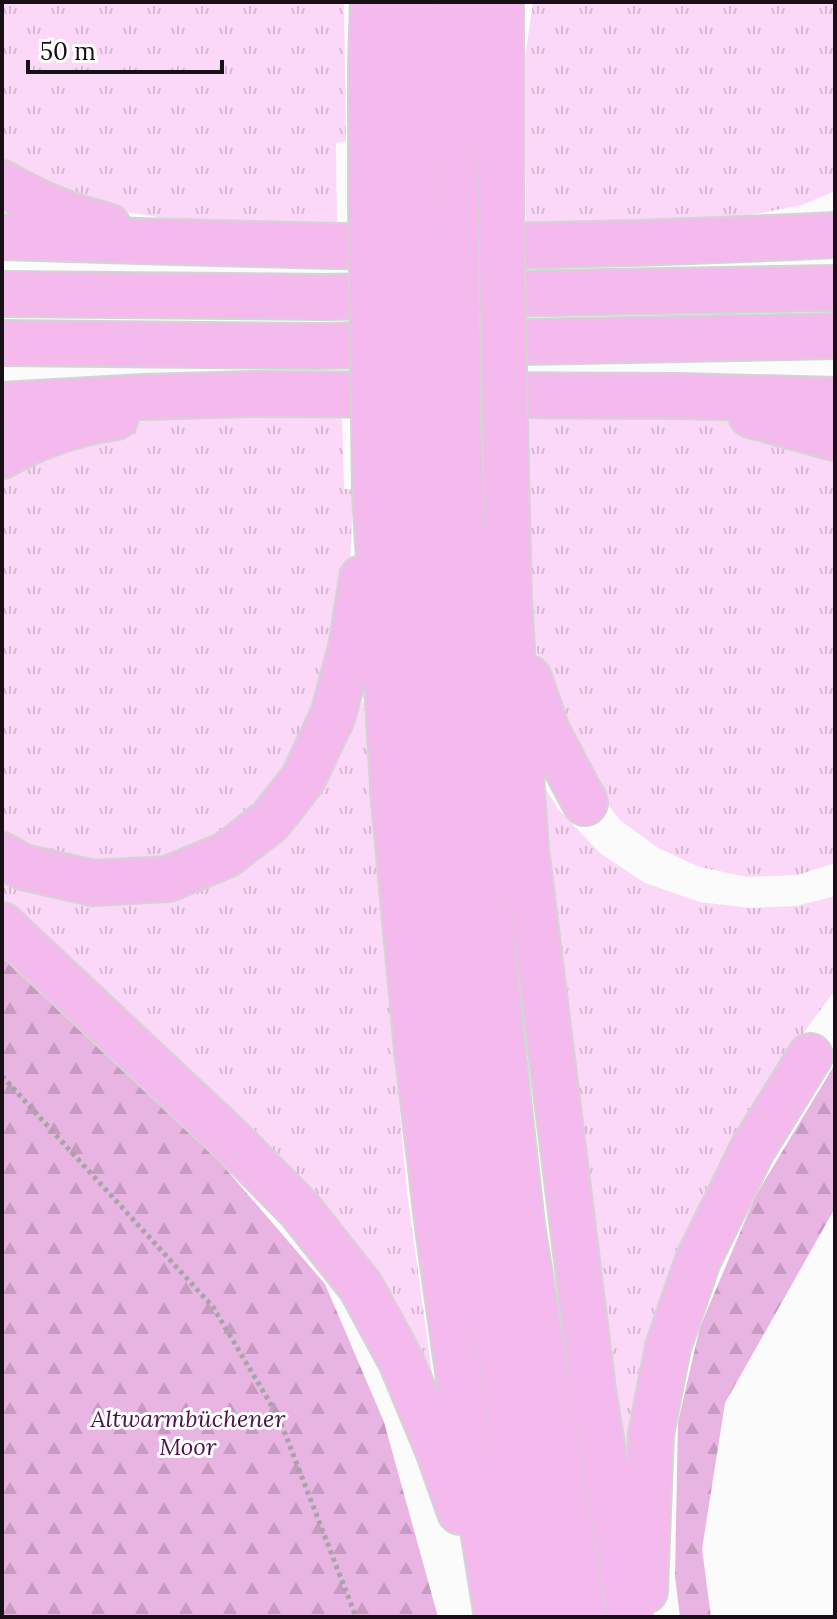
<svg xmlns="http://www.w3.org/2000/svg" width="837" height="1619" font-family="Lora,serif">
<style>
.grass{fill:url(#grass-tufts)}
.forest{fill:url(#forest-firs)}
.lines{fill:none;stroke-linecap:round;stroke-linejoin:round}
.motorway-casing{stroke:#d5d4d5;stroke-width:48}
.path{stroke:#a7a4a7;stroke-width:5;stroke-dasharray:4 4;stroke-linecap:butt}
.motorway{stroke:#f4b9ed;stroke-width:44}
.motorway-bridge-casing{stroke:#d5d4d5;stroke-width:48;stroke-linecap:butt}
.motorway-bridge{stroke:#f4b9ed;stroke-width:44}
.labels{text-anchor:middle;stroke-width:6;stroke-linejoin:round;paint-order:stroke}
.park-label{font-size:24px;font-style:italic;fill:#4d124a;stroke:#fff}
</style>
<defs>
<pattern id="grass-tufts" width="24" height="20" patternUnits="userSpaceOnUse" patternTransform="scale(2)"><rect width="24" height="20" fill="#fbd8f7"/><path d="M3 7l-1-3M5 7V3M7 7l1-3M15 17l-1-3M17 17v-4M19 17l1-3" fill="none" stroke="#d6b8d3"/></pattern>
<pattern id="forest-firs" width="22" height="20" patternUnits="userSpaceOnUse" patternTransform="scale(2)"><rect width="22" height="20" fill="#e8b5e2"/><path d="M5 1l3.5 6h-7zM16 11l3.5 6h-7z" fill="#c69ac1"/></pattern>
</defs>
<rect width="100%" height="100%" fill="#fbfbfb"/>
<g class="grass">
<path d="M2,2h342l2,139 -10,2 1,80 -167,-4 -76,-12 -92,-45z"/>
<path d="M533,2h302v189l-33,14 -72,14 -204,6 -1,-68h-8l1,-50z"/>
<path d="M599,414l93,2 53,8 90,25v414l-37,12 -51,2 -47,-10 -42,-19 -38,-28 -29,-37 -49,-104 -11,-65 -10,-151h8l-1,-43z"/>
<path d="M183,416l159,2 2,71h9l-4,105 -40,146 -56,75 -69,38 -48,12 -51,1 -83,-30v-371l108,-39z"/>
<path d="M363,700l44,492 27,195 -432,-480v-32l169,18 179,-163z"/>
<path d="M534,770l24,39 42,44 45,30 55,19 50,6 46,-2 39,-10v94l-61,83 -39,60 -29,56 -23,51 -19,51 -34,219z"/>
</g>
<g class="forest">
<path d="M2,957l217,204 106,123 59,138 54,195h-436z"/>
<path d="M835,1064v144l-110,195 -23,146 9,68h-31l-5,-40 3,-155 22,-95 56,-132z"/>
</g>
<g class="lines">
<g class="motorway-casing">
<g id="motorway">
<path d="M501,2v209"/>
<path d="M2,183c34,20 68,34 106,43"/>
<path d="M371,205v-143l2,-60"/>
<path d="M412,206l4,-204"/>
<path d="M456,209l3,-207"/>
<path d="M2,237c111,3 223,7 334,9 167,2 333,-3 499,-11"/>
<path d="M2,294l323,3 510,-9"/>
<path d="M2,343l318,3 515,-10"/>
<path d="M2,405l142,-8 107,-3 428,2 156,4"/>
<path d="M751,415l84,23"/>
<path d="M374,421l1,74 19,307 23,247 21,179 23,165 36,224"/>
<path d="M416,421l9,225 15,204 18,194 24,187 58,386"/>
<path d="M505,421l4,181 17,247 67,541 37,227"/>
<path d="M458,423l10,221 15,205 19,195 20,181 62,392"/>
<path d="M2,456c34,-20 75,-33 114,-39"/>
<path d="M529,678l19,55 37,70"/>
<path d="M2,855l21,12 70,16 75,-4 58,-24 44,-34 33,-42 30,-64 18,-67 11,-70"/>
<path d="M2,925l231,217 67,68 61,77 40,74 37,89 22,62"/>
<path d="M645,1591l6,-157 17,-87 30,-87 54,-110 58,-94"/>
</g>
</g>
<path class="path" d="M2,1076l211,231 66,111 77,199"/>
<use href="#motorway" class="motorway"/>
<g class="motorway-bridge-casing">
<g id="motorway-bridge">
<path d="M371,205l3,216"/>
<path d="M412,206l4,215"/>
<path d="M456,209l2,214"/>
<path d="M501,211l4,210"/>
</g>
</g>
<use href="#motorway-bridge" class="motorway-bridge"/>
</g>
<g class="labels">
<g class="park-label">
<text x="188" y="1427">Altwarmbüchener<tspan x="188" dy="28">Moor</tspan></text>
</g>
</g>
<rect width="837" height="1619" fill="none" stroke="#180f17" stroke-width="8"/>
<path d="M28 60v12h194v-12" fill="none" stroke="#180f17" stroke-width="4"/>
<text x="40" y="60" font-size="24" fill="#180f17" stroke="#ffffff" stroke-width="6" paint-order="stroke">50 m</text>
</svg>
